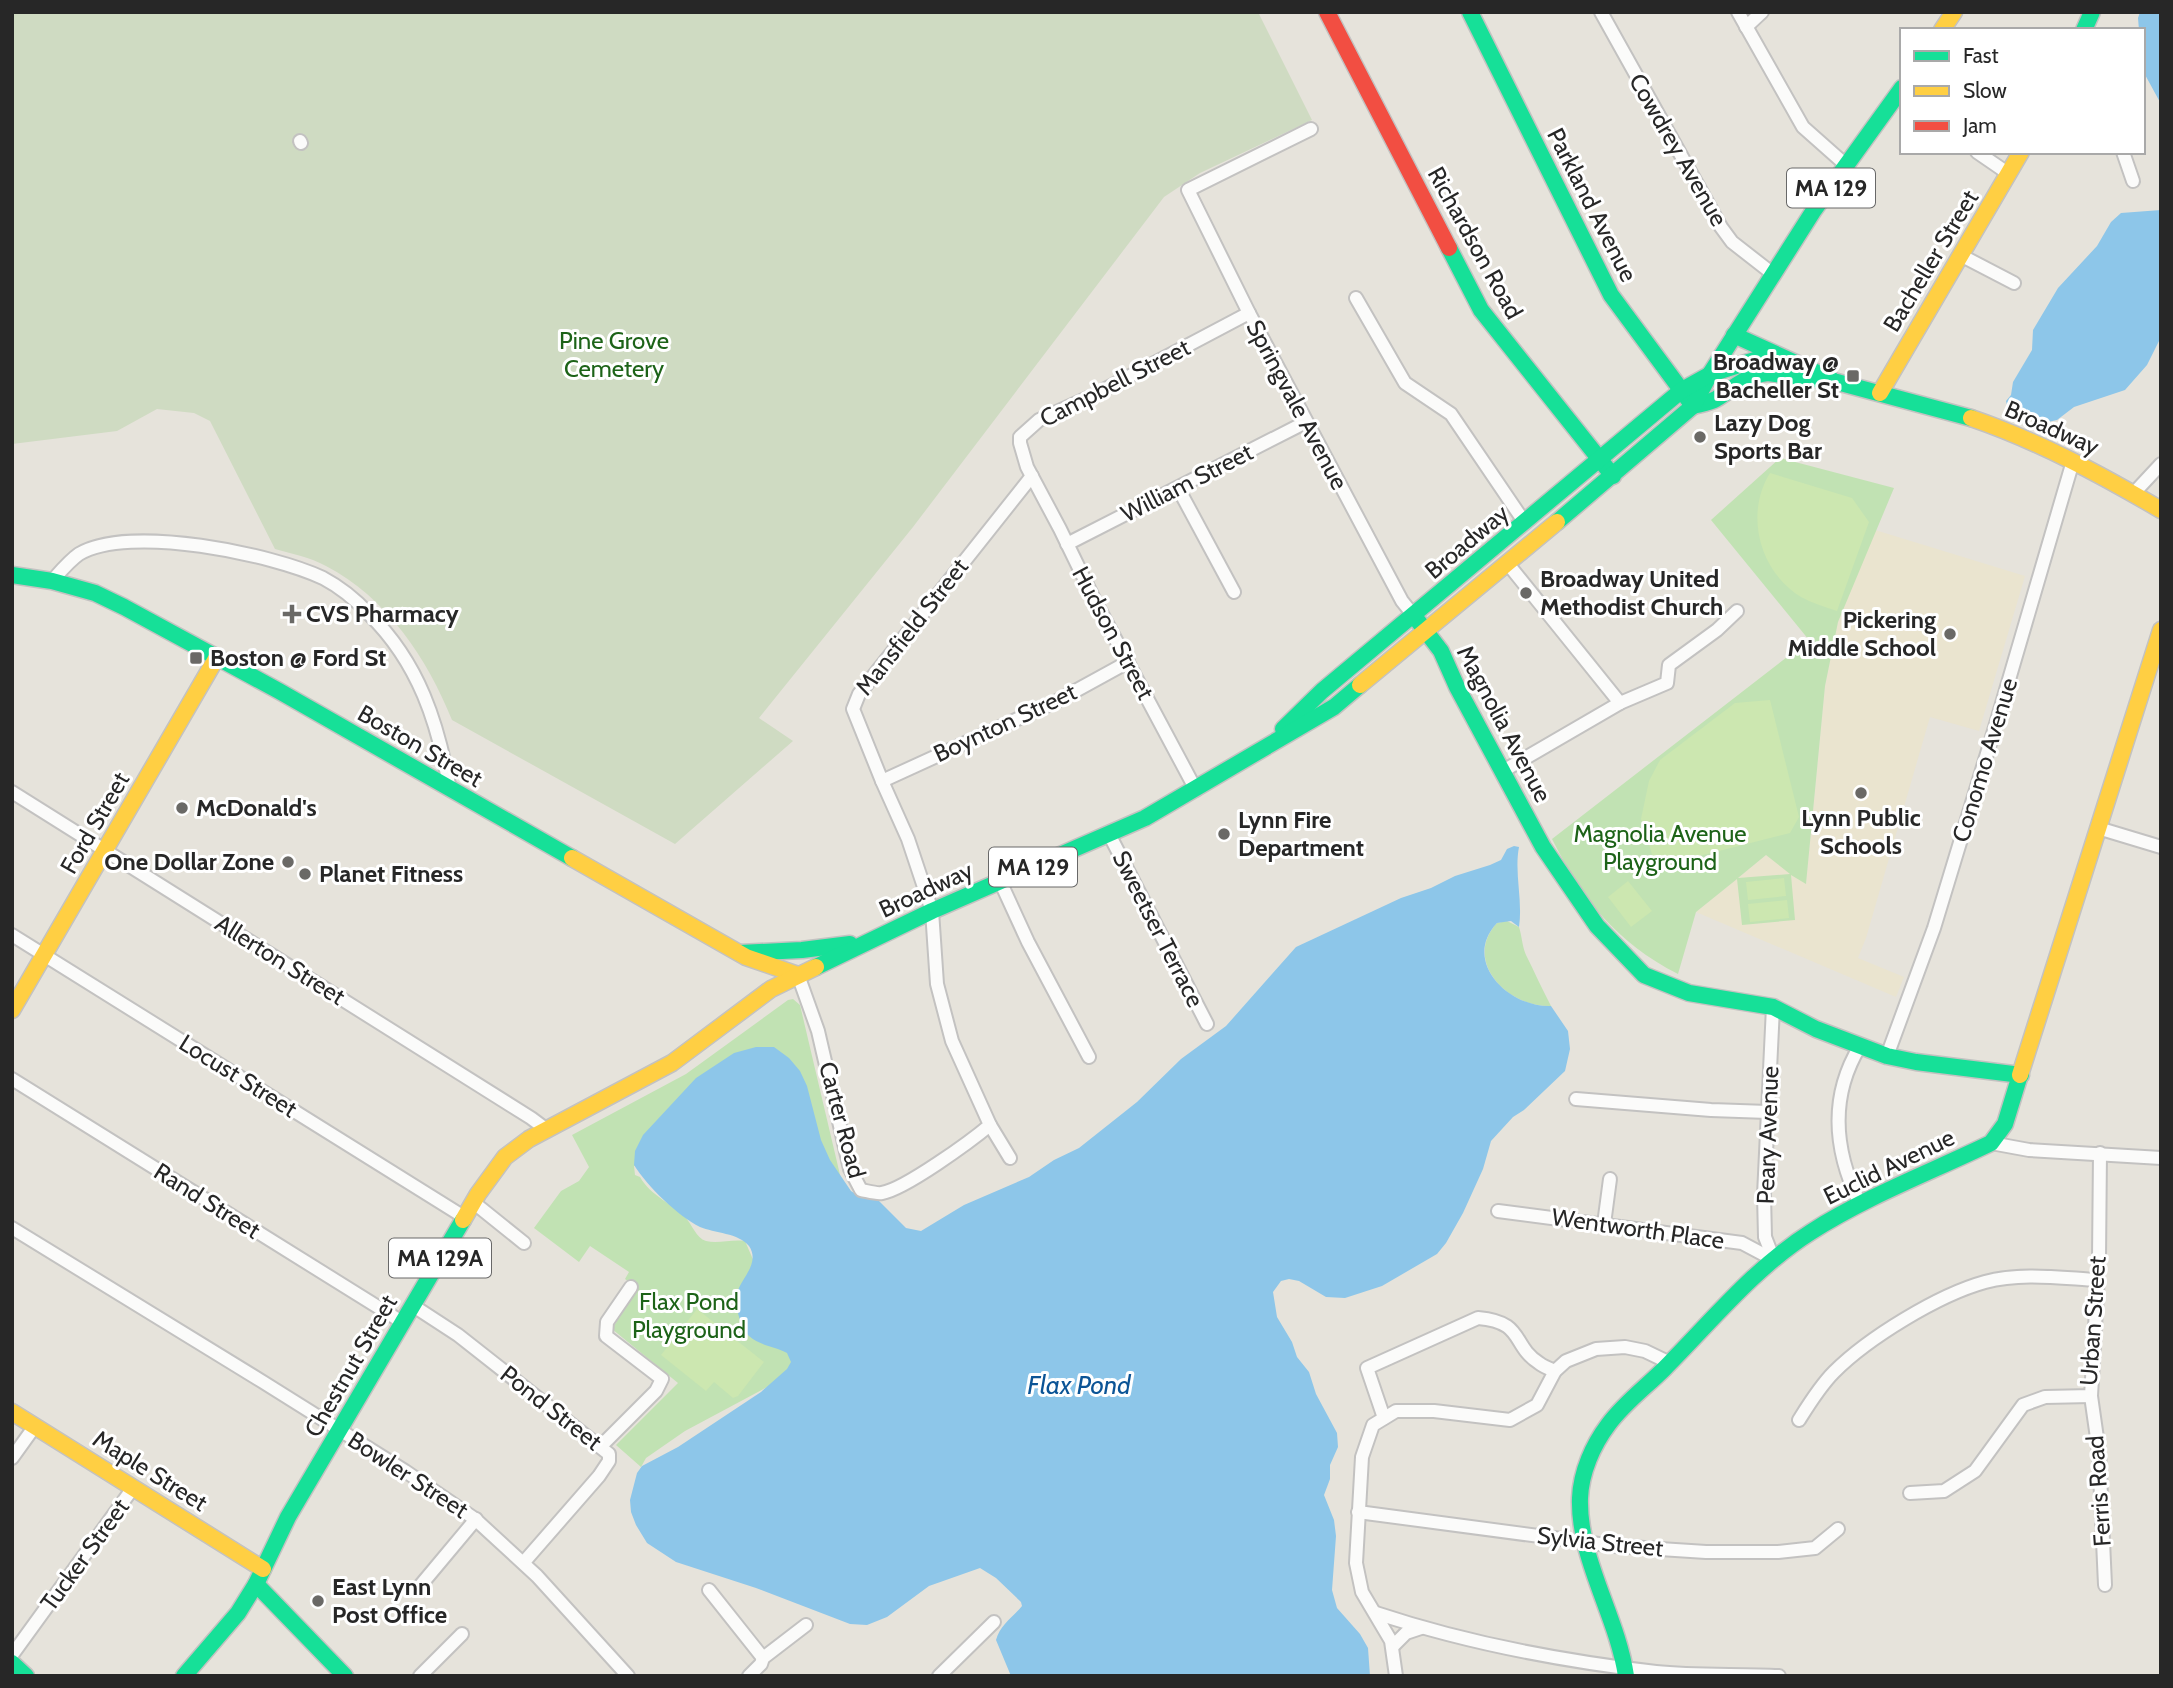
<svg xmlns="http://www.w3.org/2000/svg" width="2173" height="1688" font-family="Cabin,sans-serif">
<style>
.education{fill:#eae4cf}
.green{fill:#c1e2b3;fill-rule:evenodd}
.cemetery{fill:#cfdbc2}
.pitch{fill:#cce7b0}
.water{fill:#8dc6e9}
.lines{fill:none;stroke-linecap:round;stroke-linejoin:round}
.street-casing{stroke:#c3c2c1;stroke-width:16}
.fast-casing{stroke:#c3c2c1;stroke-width:19}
.slow-casing{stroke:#c3c2c1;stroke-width:19}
.jam-casing{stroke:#c3c2c1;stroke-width:19}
.street{stroke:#fbfbfa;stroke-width:12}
.fast{stroke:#16e098;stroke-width:16}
.slow{stroke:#ffcf43;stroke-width:16}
.jam{stroke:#f24e42;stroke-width:16}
.poi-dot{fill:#6a6966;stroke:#fff;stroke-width:2.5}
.labels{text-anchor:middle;stroke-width:6;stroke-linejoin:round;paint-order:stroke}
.shield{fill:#fff;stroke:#686868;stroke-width:2}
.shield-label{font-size:23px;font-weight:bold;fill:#272727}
.street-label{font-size:24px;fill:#272727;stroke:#fff}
.park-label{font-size:24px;fill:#1d6318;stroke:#fff}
.poi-label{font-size:24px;font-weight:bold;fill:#272727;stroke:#fff;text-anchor:start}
.water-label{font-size:26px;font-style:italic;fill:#0b5496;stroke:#fff}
</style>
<rect width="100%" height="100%" fill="#e6e3db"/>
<path class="education" d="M1875,530l150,46 -46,155 -49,-14 -64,221 -8,20 46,19 -8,20 -200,-85 70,-57 40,29 19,-198 13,-64z"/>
<g class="green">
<path d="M1780,458l114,30 -56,134 -13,64 -19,198 -15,-9 4,45 -53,5 -5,-46 -41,33 -18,62c-62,-32 -95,-74 -126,-135l257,-199 -98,-120zM1766,855l24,19 -52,4z"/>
<path d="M1507,921l12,6c3,9 3,19 7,28 8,16 16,34 25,51 -43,2 -89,-45 -54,-83z"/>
<path d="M793,999l7,6 41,174 -207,-13 1,9 5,2c11,19 30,25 45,40 7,7 11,21 21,24 12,3 26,-2 39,0l45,104 5,27 -110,59 -39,27 -5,9 -25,-22 62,-62 -66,-54 26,-41 -13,-9 4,-7 -39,-26 -11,16 -45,-34 27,-37 18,-10 10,-14 -17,-32 114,-61 102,-74z"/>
</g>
<path class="cemetery" d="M12,12h1246l54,108 -112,53 -36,24 -251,330 -154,191 34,23 -118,103 -223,-124c-25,-62 -65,-122 -126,-154 -16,-9 -34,-12 -51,-17l-65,-128 -16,-8 -37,-4 -40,22 -105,13z"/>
<g class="pitch">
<path d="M1770,473l82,25 17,24 -32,89c-12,-4 -25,-8 -36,-14 -41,-25 -57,-82 -31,-124z"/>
<path d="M1770,700l29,117 -9,16 -134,34 -15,-48 8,-38 11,-21 75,-57z"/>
<path d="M1784,878l2,18 -38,4 -2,-18z"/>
<path d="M1628,881l24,30 -21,16 -23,-30z"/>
<path d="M1787,900l2,18 -39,4 -2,-18z"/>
<path d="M697,1309l67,53 -26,34 -5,2 -19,-16 -8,9 -45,-36z"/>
</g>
<g class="water">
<path d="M2140,12h21v92l-18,-33v-41h-4l-1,-12z"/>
<path d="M2161,210v127l-14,28 -22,25 -51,17 -17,13 -14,3 -36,-18 -1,-4 5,-6 2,-13 19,-32 1,-20 25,-42 39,-42 14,-24 10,-9z"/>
<path d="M1514,846l5,1c-5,26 4,53 0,80l-8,-6 -14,2c-36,38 12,85 54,83l17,25 2,18 -5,22 -41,39 -11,7 -22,24 -8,28 -20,44 -17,30 -9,11 -55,32 -37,12 -19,-1 -27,-16 -10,-2 -8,2 -8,11 4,25 15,25 5,15 12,15 7,22 21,39 1,14 -8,18v14l-6,16 10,25 2,16 -4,54 5,18 23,26 8,14 2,28h-359l-15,-36c4,-15 16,-22 26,-34l-1,-4 -25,-24 -16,-10 -51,18 -42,31 -20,8 -17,-1 -94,-36 -80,-26 -29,-19 -11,-18 -5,-13 -1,-12 7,-27 5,-7 36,-19 83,-55 26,-23 4,-7 -4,-9c-12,-7 -27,-7 -38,-17 -9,-9 -16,-34 -11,-46 5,-13 22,-28 11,-44 -10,-13 -35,-13 -49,-19 -22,-11 -53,-41 -66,-62l1,-14 8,-16 53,-57 38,-25 22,-6h18l15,11 11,13 7,15 14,54 9,20 21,31 9,6 18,3 28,28 15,3 43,-26 65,-28 25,-17 25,-12 58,-46 44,-43 45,-33 70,-79 105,-49 30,-10 24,-12 35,-11 11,-5 6,-11z"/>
</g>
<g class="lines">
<g class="street-casing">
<g id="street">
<path d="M1601,12l120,215 11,15 41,32"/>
<path d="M1738,12l65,115 44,39"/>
<path d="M1746,27l16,-15"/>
<path d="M1311,129l-123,61 61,123 153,288 12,15"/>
<path d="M300,141l1,2"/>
<path d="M1977,152l32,22"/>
<path d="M2123,152l10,29"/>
<path d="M1962,256l52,27"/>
<path d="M1356,298l49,85 46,31 74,109"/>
<path d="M1178,488l56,104"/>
<path d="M2134,493l27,-29"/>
<path d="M1067,544l239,-122"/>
<path d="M1508,564l112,139"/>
<path d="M52,581c8,-9 17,-20 27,-27 50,-30 193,0 244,24 17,9 33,22 46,36 50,49 69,109 81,176"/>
<path d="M1503,771l117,-68 47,-20 2,-18 48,-35 20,-19"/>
<path d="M882,781l175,-80 71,-39"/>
<path d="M1196,790l-102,-191 -34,-70 -33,-62 -7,-24v-6l19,-17 53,-24 157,-83"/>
<path d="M12,792l519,326 16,12"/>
<path d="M2098,828l63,19"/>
<path d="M1109,834l98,190"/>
<path d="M1000,881l28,61 61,115"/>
<path d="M12,935l452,282"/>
<path d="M798,975l20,56 32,138 11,21c6,1 15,4 21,3 23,-4 89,-52 108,-68l-38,-84 -15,-57 -5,-73 -24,-72 -26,-58 -29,-72 6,-15 173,-218"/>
<path d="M1773,1007l-9,188 1,42 9,23"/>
<path d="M1860,1046c-31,51 -26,105 0,158"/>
<path d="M1887,1056l47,-128 62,-204 77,-263"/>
<path d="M12,1079l390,243"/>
<path d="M1576,1099l135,11 57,2"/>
<path d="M990,1125l20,33"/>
<path d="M1991,1143l38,7 132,8"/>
<path d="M473,1202l51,41"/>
<path d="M1498,1211l244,32 32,17"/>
<path d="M1604,1224l6,-45"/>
<path d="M12,1228l251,154 142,89 70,48 62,57 91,100"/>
<path d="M412,1305l46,30 151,119v7l-10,15 -75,86"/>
<path d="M2091,1396l8,56 6,133"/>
<path d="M1384,1418l-17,-50 111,-50c47,4 33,27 61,45 5,4 11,6 16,8"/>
<path d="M1799,1420c10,-16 21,-34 35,-48 34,-34 104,-77 151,-90 36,-10 76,-4 112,-2"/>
<path d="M601,1446l55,-55 6,-12 -56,-43 1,-14 24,-35"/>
<path d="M12,1458l23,-32"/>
<path d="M1910,1493l34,-2 31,-20 48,-66 22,-8 46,-1 8,-138 1,-105"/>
<path d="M1358,1512l256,34 92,6h72l37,-4 23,-19"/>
<path d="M420,1586l56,-67"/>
<path d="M709,1590l54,68"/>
<path d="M1376,1613c90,30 186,48 280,59 38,4 83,2 123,4"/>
<path d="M1393,1646l13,-13 15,-5"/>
<path d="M12,1655l121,-167"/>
<path d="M420,1676l42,-42"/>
<path d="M749,1676l12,-12 2,-6 43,-33"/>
<path d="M939,1676l55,-54"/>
<path d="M1396,1676l-5,-35 -29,-49 -6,-29 6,-106 11,-32 23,-14h38l76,9 27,-15 18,-34 11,-10 30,-12 29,-2 20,4 25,12"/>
</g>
</g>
<g class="fast-casing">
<g id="fast">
<path d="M1470,12l141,283 82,111c7,-2 16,-3 23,-7 18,-11 30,-24 52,-26l69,9 134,36"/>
<path d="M2084,30l8,-18"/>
<path d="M1449,248l32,62 132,166"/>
<path d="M1734,335l97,44"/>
<path d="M1710,374l45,-14 24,2"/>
<path d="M1557,522l136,-116 17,-32 104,-164 88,-122"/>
<path d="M12,575l40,6 43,12 29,14 155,84 293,167"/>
<path d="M1418,621l23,30 16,36 86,160 54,79 47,49 45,18 84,14 43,22 71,27 29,6 105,13"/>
<path d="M1283,729l39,-38 360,-301 27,-15"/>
<path d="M740,953l62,-3 48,-6"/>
<path d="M816,967l116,-56 213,-93 189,-111 26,-22"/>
<path d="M256,1584l89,92"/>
<path d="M12,1663l14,13"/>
<path d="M184,1676l54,-63 18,-29 32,-67 175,-297"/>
<path d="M1626,1676c-9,-61 -48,-117 -46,-178 1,-26 13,-53 28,-73 16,-22 38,-38 56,-56 47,-47 90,-101 147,-137 56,-36 120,-60 180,-89l14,-19 15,-49"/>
</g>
</g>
<g class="slow-casing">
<g id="slow">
<path d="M1942,30l12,-18"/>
<path d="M1880,393l141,-241"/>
<path d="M1971,418c67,23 129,56 190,92"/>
<path d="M1360,685l197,-163"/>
<path d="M572,858l174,99 52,18"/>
<path d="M12,1010l205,-353"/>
<path d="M2020,1075l141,-445"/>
<path d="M463,1220l15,-26 27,-37 24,-18 143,-76 99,-74 45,-22"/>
<path d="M12,1412l251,157"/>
</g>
</g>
<g class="jam-casing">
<path id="jam" d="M1327,12l122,236"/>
</g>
<use href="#street" class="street"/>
<use href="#fast" class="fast"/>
<use href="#slow" class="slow"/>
<use href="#jam" class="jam"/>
</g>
<g class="poi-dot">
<rect x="1846" y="369" width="14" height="14" rx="3.5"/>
<circle cx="1700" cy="437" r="7"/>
<circle cx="1526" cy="593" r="7"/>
<path d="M288.5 603.5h7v7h7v7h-7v7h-7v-7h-7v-7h7z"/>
<circle cx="1950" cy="634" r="7"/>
<rect x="189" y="651" width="14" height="14" rx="3.5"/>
<circle cx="1861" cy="793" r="7"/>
<circle cx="182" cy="808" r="7"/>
<circle cx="1224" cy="834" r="7"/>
<circle cx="288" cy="862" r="7"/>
<circle cx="305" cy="874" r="7"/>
<circle cx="318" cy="1601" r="7"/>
</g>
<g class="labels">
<g class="shield">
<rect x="1787" y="168.5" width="88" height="39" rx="5"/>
<rect x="989" y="847.5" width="88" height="39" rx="5"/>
<rect x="389" y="1238.5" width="102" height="39" rx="5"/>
</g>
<g class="shield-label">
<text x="1831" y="196">MA 129</text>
<text x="1033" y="875">MA 129</text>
<text x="440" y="1266">MA 129A</text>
</g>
<g class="street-label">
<text transform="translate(1678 150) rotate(60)" y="8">Cowdrey Avenue</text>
<text transform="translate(1592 205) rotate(63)" y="8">Parkland Avenue</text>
<text transform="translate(1475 243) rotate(61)" y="8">Richardson Road</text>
<text transform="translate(1931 261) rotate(-59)" y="8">Bacheller Street</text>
<text transform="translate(1115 383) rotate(-27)" y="8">Campbell Street</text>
<text transform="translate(1297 405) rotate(62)" y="8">Springvale Avenue</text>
<text transform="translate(2052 428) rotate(24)" y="8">Broadway</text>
<text transform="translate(1187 483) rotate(-27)" y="8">William Street</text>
<text transform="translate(1467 542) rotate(-40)" y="8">Broadway</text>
<text transform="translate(912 627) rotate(-52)" y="8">Mansfield Street</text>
<text transform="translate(1113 633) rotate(62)" y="8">Hudson Street</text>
<text transform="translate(1005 723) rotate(-25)" y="8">Boynton Street</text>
<text transform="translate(1504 724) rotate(62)" y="8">Magnolia Avenue</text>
<text transform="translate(420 746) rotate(30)" y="8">Boston Street</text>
<text transform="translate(1985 760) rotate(-73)" y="8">Conomo Avenue</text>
<text transform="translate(95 823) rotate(-60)" y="8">Ford Street</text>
<text transform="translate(926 890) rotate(-25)" y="8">Broadway</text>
<text transform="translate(1158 929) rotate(63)" y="8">Sweetser Terrace</text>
<text transform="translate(280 960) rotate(32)" y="8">Allerton Street</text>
<text transform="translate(238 1076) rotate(32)" y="8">Locust Street</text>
<text transform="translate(842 1120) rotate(75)" y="8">Carter Road</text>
<text transform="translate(1768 1135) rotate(-88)" y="8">Peary Avenue</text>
<text transform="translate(1889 1167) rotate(-26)" y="8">Euclid Avenue</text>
<text transform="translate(207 1201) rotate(32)" y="8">Rand Street</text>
<text transform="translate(1638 1229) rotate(8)" y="8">Wentworth Place</text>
<text transform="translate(2093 1321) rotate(-86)" y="8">Urban Street</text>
<text transform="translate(351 1366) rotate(-60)" y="8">Chestnut Street</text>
<text transform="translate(551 1408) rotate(38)" y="8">Pond Street</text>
<text transform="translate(150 1471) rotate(32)" y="8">Maple Street</text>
<text transform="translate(408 1475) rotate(33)" y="8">Bowler Street</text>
<text transform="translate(2099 1491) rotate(-94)" y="8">Ferris Road</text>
<text transform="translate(1600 1542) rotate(6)" y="8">Sylvia Street</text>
<text transform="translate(85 1555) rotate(-54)" y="8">Tucker Street</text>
</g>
<g class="park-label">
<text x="614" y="349">Pine Grove<tspan x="614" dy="28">Cemetery</tspan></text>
<text x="1660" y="842">Magnolia Avenue<tspan x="1660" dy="28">Playground</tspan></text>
<text x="689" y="1310">Flax Pond<tspan x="689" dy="28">Playground</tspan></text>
</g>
<g class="poi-label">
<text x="1839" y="370" text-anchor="end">Broadway @<tspan x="1839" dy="28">Bacheller St</tspan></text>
<text x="1714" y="431">Lazy Dog<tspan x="1714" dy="28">Sports Bar</tspan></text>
<text x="1540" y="587">Broadway United<tspan x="1540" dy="28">Methodist Church</tspan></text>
<text x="306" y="622">CVS Pharmacy</text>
<text x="1936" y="628" text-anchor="end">Pickering<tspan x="1936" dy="28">Middle School</tspan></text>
<text x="210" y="666">Boston @ Ford St</text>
<text x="196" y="816">McDonald's</text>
<text x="1861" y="826" text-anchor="middle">Lynn Public<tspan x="1861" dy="28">Schools</tspan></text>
<text x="1238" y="828">Lynn Fire<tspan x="1238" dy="28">Department</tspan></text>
<text x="274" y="870" text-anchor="end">One Dollar Zone</text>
<text x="319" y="882">Planet Fitness</text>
<text x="332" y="1595">East Lynn<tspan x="332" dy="28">Post Office</tspan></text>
</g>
<g class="water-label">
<text x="1079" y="1394">Flax Pond</text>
</g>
</g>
<rect width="2173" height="1688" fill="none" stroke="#272727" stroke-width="28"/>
<rect x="1900" y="28" width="245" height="126" fill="#ffffff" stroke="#a9a9a9" stroke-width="2"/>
<rect x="1914" y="51" width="35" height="10" fill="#16e098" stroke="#a9a9a9" stroke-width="2"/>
<text x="1963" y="63" font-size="21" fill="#272727">Fast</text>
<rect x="1914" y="86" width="35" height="10" fill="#ffcf43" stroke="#a9a9a9" stroke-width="2"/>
<text x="1963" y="98" font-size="21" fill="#272727">Slow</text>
<rect x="1914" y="121" width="35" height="10" fill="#f24e42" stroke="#a9a9a9" stroke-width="2"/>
<text x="1963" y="133" font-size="21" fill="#272727">Jam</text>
</svg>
